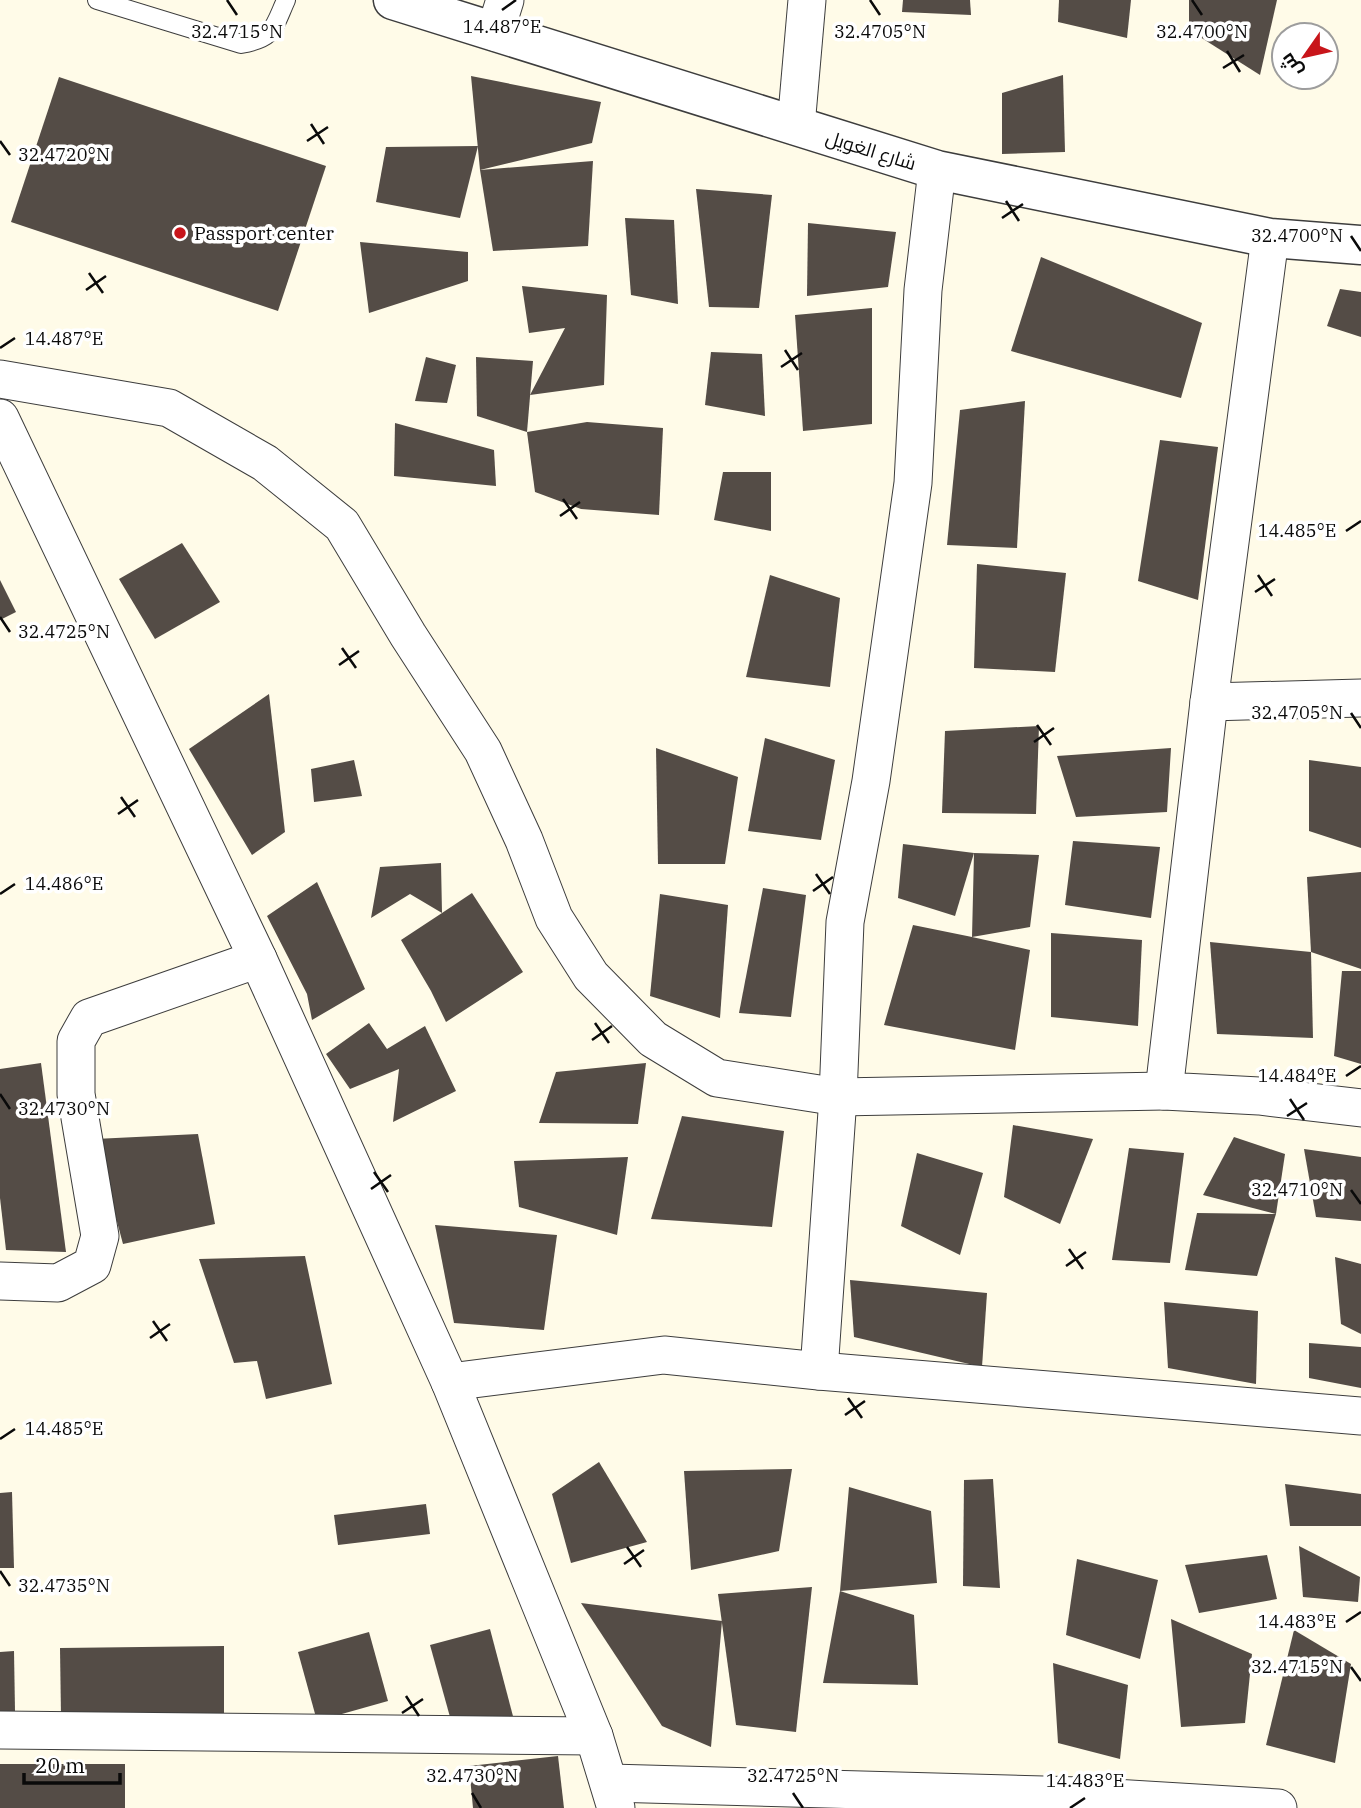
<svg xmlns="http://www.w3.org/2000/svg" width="1361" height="1808" font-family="'IBM Plex Serif',Cairo,serif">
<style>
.building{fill:#544c46}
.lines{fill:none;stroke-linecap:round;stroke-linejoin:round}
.service-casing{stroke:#3d3d3d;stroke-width:20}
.minor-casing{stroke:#3d3d3d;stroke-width:39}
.tertiary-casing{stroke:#3d3d3d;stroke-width:41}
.service{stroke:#fff;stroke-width:18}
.minor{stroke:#fff;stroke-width:37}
.tertiary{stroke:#fff;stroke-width:38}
.ticks{fill:none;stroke:#0a0a0a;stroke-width:2.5}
.poi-dot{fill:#c8151a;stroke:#fff;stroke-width:2.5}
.labels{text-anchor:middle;stroke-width:7;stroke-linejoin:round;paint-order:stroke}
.street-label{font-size:19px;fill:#0a0a0a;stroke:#fff}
.poi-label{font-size:19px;fill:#0a0a0a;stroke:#fff;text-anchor:start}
.ticks-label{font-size:18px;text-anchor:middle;fill:#0a0a0a;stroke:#fff;stroke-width:7;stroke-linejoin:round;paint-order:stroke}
</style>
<rect width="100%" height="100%" fill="#fffbe8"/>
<g class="building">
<path d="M903,0h67l1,15 -69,-3z"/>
<path d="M1059,0h72l-4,38 -69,-16z"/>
<path d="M1189,0h88l-17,75 -71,-45z"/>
<path d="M1063,75l2,77 -63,2v-61z"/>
<path d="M471,76l130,26 -9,41 -112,27z"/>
<path d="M59,77l267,89 -48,145 -267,-89z"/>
<path d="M478,146l-18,72 -84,-16 10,-55z"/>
<path d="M593,161l-5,85 -95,5 -13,-81z"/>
<path d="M696,189l76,6 -13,113 -50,-1z"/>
<path d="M625,218l49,2 4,84 -47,-9z"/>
<path d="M808,223l88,9 -8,55 -81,9z"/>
<path d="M360,242l108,10v29l-99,32z"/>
<path d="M1041,257l161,66 -21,75 -170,-47z"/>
<path d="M522,286l85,9 -3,90 -74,10 35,-67 -36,5z"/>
<path d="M1340,289l21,3v45l-34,-11z"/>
<path d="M872,308v116l-69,7 -8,-116z"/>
<path d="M711,352l51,2 3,62 -60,-11z"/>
<path d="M426,357l30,8 -9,38 -32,-2z"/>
<path d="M476,357l57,4 -6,71 -50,-16z"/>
<path d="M1025,401l-8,147 -70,-3 13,-135z"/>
<path d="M587,422l76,6 -4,87 -78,-6 -46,-17 -8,-60z"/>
<path d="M395,423l99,27 2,36 -102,-10z"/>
<path d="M1160,440l58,7 -20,153 -60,-19z"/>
<path d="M723,472h48v59l-57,-11z"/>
<path d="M182,543l38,59 -65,37 -36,-60z"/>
<path d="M977,564l89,9 -11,99 -81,-4z"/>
<path d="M770,575l70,23 -10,89 -84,-10z"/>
<path d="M0,580l16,32 -16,8z"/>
<path d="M269,694l16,138 -33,23 -63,-106z"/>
<path d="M1039,726l-3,88 -94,-1 3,-82z"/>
<path d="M765,738l70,22 -14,80 -73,-9z"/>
<path d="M656,748l82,29 -13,87h-67z"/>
<path d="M1171,748l-4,64 -91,5 -19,-61z"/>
<path d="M354,760l8,36 -48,6 -3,-33z"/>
<path d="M1309,760l52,7v81l-52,-17z"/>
<path d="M1073,841l87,6 -9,71 -86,-13z"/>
<path d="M903,844l71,9 -19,63 -57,-18z"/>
<path d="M974,853l65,2 -9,72 -58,10 58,13 -15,100 -131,-25 29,-100 59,12z"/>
<path d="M441,863l1,50 30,-20 51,79 -77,50 -15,-31 -30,-51 41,-27 -32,-19 -39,24 9,-51z"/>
<path d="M1361,872v97l-50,-17 -4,-75z"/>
<path d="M317,882l48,107 -53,31 -5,-26 -40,-78z"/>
<path d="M763,888l43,7 -15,122 -52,-4z"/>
<path d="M660,894l68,11 -8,113 -70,-22z"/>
<path d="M1051,933l91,7 -4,86 -87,-9z"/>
<path d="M1210,942l101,10 2,86 -96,-4z"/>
<path d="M1342,971h19v93l-27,-8z"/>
<path d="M369,1023l18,26 38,-23 31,65 -63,31 6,-53 -49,20 -24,-35z"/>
<path d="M41,1063l25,189 -60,-2 -6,-52v-129z"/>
<path d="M646,1063l-8,61 -99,-1 17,-51z"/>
<path d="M682,1116l102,15 -12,96 -121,-8z"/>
<path d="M1013,1125l80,14 -33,85 -56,-27z"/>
<path d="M198,1134l17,90 -92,20 -28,-105z"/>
<path d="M1234,1137l51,17 -9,60 -73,-19z"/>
<path d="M1129,1148l55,5 -14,110 -58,-3z"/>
<path d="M1304,1149l57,8v64l-45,-4z"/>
<path d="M917,1153l66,20 -23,82 -59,-29z"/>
<path d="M628,1157l-11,78 -98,-28 -5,-46z"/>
<path d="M1197,1213l79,1 -19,62 -72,-6z"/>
<path d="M435,1225l122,10 -13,95 -90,-7z"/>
<path d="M305,1256l27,128 -66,15 -9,-38 -23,2 -35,-104z"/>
<path d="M1335,1257l26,7v70l-20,-10z"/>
<path d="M850,1280l137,13 -5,74 -128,-30z"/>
<path d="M1164,1302l94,9 -2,73 -88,-16z"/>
<path d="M1309,1343l52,4v41l-52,-10z"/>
<path d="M599,1462l48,80 -76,21 -19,-69z"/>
<path d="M792,1469l-13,82 -88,19 -7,-99z"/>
<path d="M993,1479l7,109 -37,-2 1,-106z"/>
<path d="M1285,1484l76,10v32h-71z"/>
<path d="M849,1487l82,24 6,72 -97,8 74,24 4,70 -95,-2 17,-92z"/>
<path d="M12,1492l2,76h-14v-75z"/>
<path d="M426,1504l4,30 -92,11 -4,-30z"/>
<path d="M1299,1546l61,31 -2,25 -55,-5z"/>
<path d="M1267,1555l10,44 -78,14 -14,-48z"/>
<path d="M1077,1559l81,21 -18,79 -74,-24z"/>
<path d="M812,1587l-16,145 -60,-7 -18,-131z"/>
<path d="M581,1603l141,18 -11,126 -49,-21z"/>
<path d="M1171,1619l81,35 -7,69 -64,4z"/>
<path d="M490,1629l24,91 -59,15 -25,-90z"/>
<path d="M1294,1630l57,34 -16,99 -69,-18z"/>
<path d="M369,1632l19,69 -71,20 -19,-69z"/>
<path d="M224,1646v70l-163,1 -1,-69z"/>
<path d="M14,1651l1,60h-15v-59z"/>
<path d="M1053,1663l75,22 -8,74 -62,-16z"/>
<path d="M558,1756l6,52h-91l-4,-42z"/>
<rect x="0" y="1764" width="125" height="44"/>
</g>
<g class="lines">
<g class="service-casing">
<path id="service" d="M97,0l144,44c33,-6 32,-15 45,-44"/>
</g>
<g class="minor-casing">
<g id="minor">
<path d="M495,32l10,-32"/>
<path d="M796,126l11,-126"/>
<path d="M1270,238l-61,464 -45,389 95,5 102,12"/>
<path d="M0,379l169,29 96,55 77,62 66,110 75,116 41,89 30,78 37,58 62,63 64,39 121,19 326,-6"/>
<path d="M0,418l258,541 192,423 144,354 22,72"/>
<path d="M1209,702l152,-4"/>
<path d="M0,1281l58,2 34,-18 8,-29 -24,-142v-53l13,-23 169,-59"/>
<path d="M819,1371l19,-274 7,-175 26,-141 42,-298 10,-193 14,-120"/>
<path d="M450,1382l214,-27 155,16 542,45"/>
<path d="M0,1730l594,6"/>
<path d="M610,1783l471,13 197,12"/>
</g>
</g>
<g class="tertiary-casing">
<path id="tertiary" d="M393,0l544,170 333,68 91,7"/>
</g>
<use href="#service" class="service"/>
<use href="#minor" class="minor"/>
<use href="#tertiary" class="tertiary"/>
</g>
<path class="ticks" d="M227,0l10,15M870,0l10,15M1192,0l10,15M502,10l14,-10M1227,51l13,21M1223,68l21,-13M311,124l13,20M0,141l10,14M307,141l21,-14M1006,201l13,20M1002,218l21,-14M1351,236l10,15M89,273l14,20M86,290l20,-14M0,348l15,-10M785,350l13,20M781,367l21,-14M563,499l14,20M560,516l20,-14M1346,531l15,-10M1258,575l14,21M1255,592l20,-13M0,617l10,15M342,648l14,20M339,665l20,-14M1351,713l10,15M1037,725l14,20M1034,742l20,-14M121,797l14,20M118,814l20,-14M816,874l14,20M813,891l20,-14M0,894l15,-10M595,1023l14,20M592,1040l20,-14M1346,1076l15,-10M0,1094l10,15M1290,1099l14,21M1287,1116l20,-13M374,1172l14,20M371,1189l20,-14M1351,1190l10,14M1069,1249l14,20M1066,1266l20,-14M153,1321l14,20M150,1338l20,-14M848,1398l14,20M845,1415l20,-14M0,1439l15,-10M627,1547l14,20M624,1564l20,-14M0,1571l10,15M1346,1622l15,-10M1351,1667l10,14M406,1696l13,20M402,1713l21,-14M472,1793l9,15M793,1793l10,15M1070,1808l15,-10"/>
<circle class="poi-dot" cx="180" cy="233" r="7"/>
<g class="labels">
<g class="street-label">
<text transform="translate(871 150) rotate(17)" y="7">شارع الغويل</text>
</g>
<g class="poi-label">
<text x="194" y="240">Passport center</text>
</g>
</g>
<g class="ticks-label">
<text x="502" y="33">14.487°E</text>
<text x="237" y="38">32.4715°N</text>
<text x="880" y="38">32.4705°N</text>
<text x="1202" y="38">32.4700°N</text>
<text x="64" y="161">32.4720°N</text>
<text x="1297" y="242">32.4700°N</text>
<text x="64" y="345">14.487°E</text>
<text x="1297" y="537">14.485°E</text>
<text x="64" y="638">32.4725°N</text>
<text x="1297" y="719">32.4705°N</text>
<text x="64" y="890">14.486°E</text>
<text x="1297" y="1082">14.484°E</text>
<text x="64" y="1115">32.4730°N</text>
<text x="1297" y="1196">32.4710°N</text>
<text x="64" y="1435">14.485°E</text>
<text x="64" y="1592">32.4735°N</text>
<text x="1297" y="1628">14.483°E</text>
<text x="1297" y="1673">32.4715°N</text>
<text x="472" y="1782">32.4730°N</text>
<text x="793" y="1782">32.4725°N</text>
<text x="1085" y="1787">14.483°E</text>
</g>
<g transform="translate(1305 56) rotate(236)"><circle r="33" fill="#ffffff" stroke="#9d9d9d" stroke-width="2"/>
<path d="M0-5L12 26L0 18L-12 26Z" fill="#c8151a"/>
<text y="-10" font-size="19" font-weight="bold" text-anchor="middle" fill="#0a0a0a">ش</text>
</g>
<path d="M24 1773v10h96v-10" fill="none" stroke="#0a0a0a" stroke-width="3.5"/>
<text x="35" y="1773" font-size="21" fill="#0a0a0a" stroke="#ffffff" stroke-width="5" paint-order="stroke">20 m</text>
</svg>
